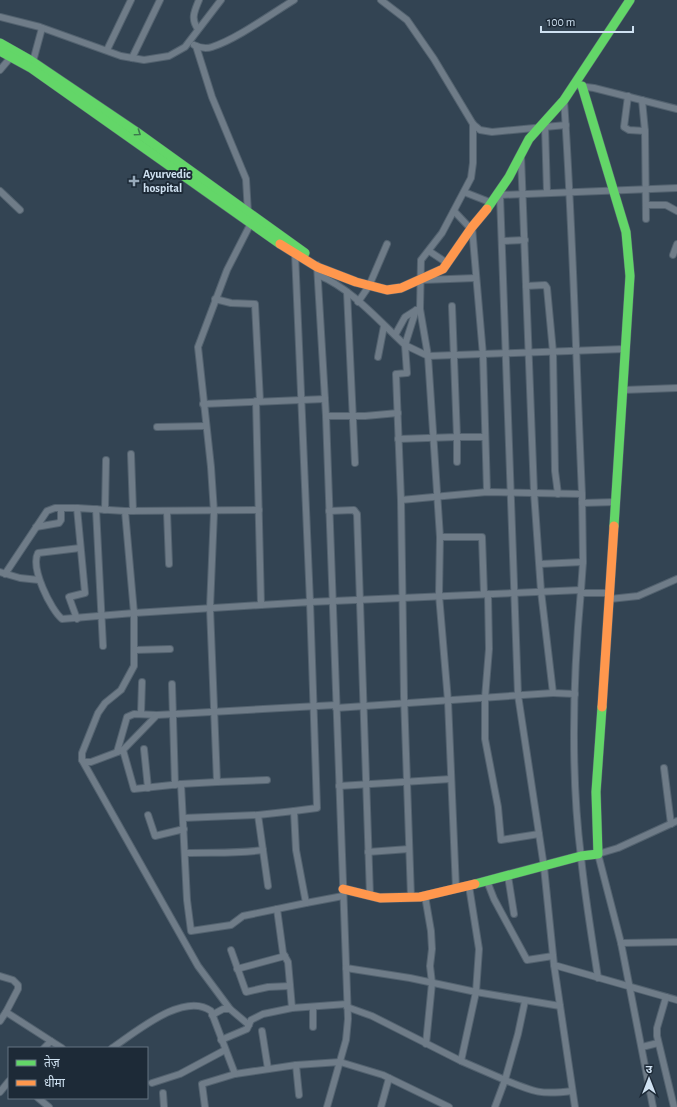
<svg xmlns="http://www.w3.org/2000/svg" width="677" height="1107" font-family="'Alegreya Sans','Noto Sans Devanagari',sans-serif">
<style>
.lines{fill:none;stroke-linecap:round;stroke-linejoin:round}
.street-casing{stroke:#53626f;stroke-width:8}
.fast-casing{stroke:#53626f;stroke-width:10}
.slow-casing{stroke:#53626f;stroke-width:10}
.street{stroke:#6f7c88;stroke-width:6}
.fast{stroke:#63d668;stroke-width:9}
.slow{stroke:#ff974d;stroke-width:9}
.oneway{stroke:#3c774d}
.poi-dot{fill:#98aaba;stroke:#1d2a37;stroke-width:1.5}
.labels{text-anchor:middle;stroke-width:4;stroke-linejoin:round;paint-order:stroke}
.poi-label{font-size:12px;font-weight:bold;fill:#cfe1f1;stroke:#1d2a37;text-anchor:start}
</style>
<rect width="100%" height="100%" fill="#334453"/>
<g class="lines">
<g class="street-casing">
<g id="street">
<path d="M381,0l26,20 27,39 39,65 7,6 12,2 74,-7"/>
<path d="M0,17l40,10 81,29 23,4 25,-4 16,-9 36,-47"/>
<path d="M198,29c-8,-10 -3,-19 1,-29"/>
<path d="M194,45c6,3 12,4 18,2 25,-8 59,-33 82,-47"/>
<path d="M196,46l16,51 34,82 2,34"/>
<path d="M107,50l24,-50"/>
<path d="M132,58l28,-58"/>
<path d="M32,65l10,-37"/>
<path d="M0,70l11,-13"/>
<path d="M579,86l15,2 83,21"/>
<path d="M628,96l-4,31 5,3 16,1"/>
<path d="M564,100c9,131 12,262 18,394"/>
<path d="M642,100l3,31 1,88"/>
<path d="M545,126l2,67"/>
<path d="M521,156l13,336 7,99 12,102 22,1"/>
<path d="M0,191l20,19"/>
<path d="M464,192l28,11"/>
<path d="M498,192l2,3 18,500 26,172 10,98 123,35"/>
<path d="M500,195l177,-7"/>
<path d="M646,205h20l11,6"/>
<path d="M454,211l17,18"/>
<path d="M472,227l11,128 4,137"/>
<path d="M502,241l23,-1"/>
<path d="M429,251l18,12"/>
<path d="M295,253l15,349 271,-12c-8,88 -11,179 0,267 4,40 11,81 17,121"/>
<path d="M673,255l4,-11"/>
<path d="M317,265l9,151 22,603 -2,21 -19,67"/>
<path d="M318,275c33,13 61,46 87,70l11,-35"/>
<path d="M423,280l53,-2"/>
<path d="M526,286l19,-1 2,3 6,64 2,119 3,23"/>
<path d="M347,292l8,171"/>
<path d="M215,299l16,4 24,1 5,97"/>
<path d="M358,302l11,-16 18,-42"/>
<path d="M395,335l10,-18 11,-7"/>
<path d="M378,357l6,-31"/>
<path d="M623,390l54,-2"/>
<path d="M256,401l5,204 49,-3 7,206 -23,3 2,39 10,53 37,-7"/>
<path d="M203,404l122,-5"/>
<path d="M326,416h39l33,-3"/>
<path d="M157,427l49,-1"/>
<path d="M398,439l59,-2 -5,-131"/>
<path d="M131,454l2,57"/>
<path d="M457,462v-25h28"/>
<path d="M401,500l86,-8 95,2 1,68 -2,28"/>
<path d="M582,503l34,-1"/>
<path d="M96,509l7,137"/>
<path d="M105,510l1,-50"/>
<path d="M125,511l134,-1"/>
<path d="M329,511l25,-1 3,4 13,382"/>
<path d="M167,512l2,52"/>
<path d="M36,527l23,-4 2,-3v-12"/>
<path d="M440,537h42l2,57"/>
<path d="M80,548l-42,5c-8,15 13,57 24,66l72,-6v53l-13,24 -16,13 -7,10 -16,40v7l3,2h6l32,-12"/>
<path d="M540,564l43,-2"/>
<path d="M0,572l20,6 19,2"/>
<path d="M5,574l42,-63 8,-3h22"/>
<path d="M581,593h29"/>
<path d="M488,594l1,55 -4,49v41l13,68 3,33 38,-6"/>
<path d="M610,599l28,-3 39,-17"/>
<path d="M77,619l-8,-22 16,-4 -8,-85 48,3 9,102 127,-8"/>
<path d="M135,650l35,-1"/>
<path d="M172,684l3,101"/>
<path d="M336,708l217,-15"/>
<path d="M141,714l1,-32"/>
<path d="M144,749l4,39"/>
<path d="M117,752l10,-35 7,-3 23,1"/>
<path d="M82,760l116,206 32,43"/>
<path d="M664,768l7,56"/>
<path d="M217,782l50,-2"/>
<path d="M181,784l36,-2 -7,-174 4,-96 -3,-45 -13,-120 29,-77 24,-47"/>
<path d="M339,786l112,-7"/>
<path d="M148,815l7,21 29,-7"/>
<path d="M258,815l10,71"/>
<path d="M183,818l75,-3 36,-4"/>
<path d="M368,852l41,-3"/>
<path d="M185,853c26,-1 52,1 78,-3"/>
<path d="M508,876l6,38"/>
<path d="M487,881l7,18 33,61 26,-4"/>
<path d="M456,889l-8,-188 -9,-106 1,-58 -12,-181 -8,-47 1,-49 21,-27 29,-55 2,-15v-39"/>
<path d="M425,896l6,35 1,18 -2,17 2,17 -6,61"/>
<path d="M411,897l-7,-201 -3,-196 -5,-126 11,-1 -2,-28 23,11 196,-7"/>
<path d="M306,903l-63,13 -12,9 -40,6 -4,-31 -6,-116 -47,5 -11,-39 34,-35 179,-10"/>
<path d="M277,909l6,44 5,9 4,46 55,-4"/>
<path d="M621,943l56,-1"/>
<path d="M231,950l15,42 22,-5 22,-1"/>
<path d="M554,965l21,142"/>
<path d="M346,968l64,10 66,14 3,-43 -10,-63"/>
<path d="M237,969l48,-13"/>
<path d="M0,976l13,4 5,5v4l-12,23"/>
<path d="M666,997l-9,31v8l17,71"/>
<path d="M313,1007v20"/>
<path d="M347,1007l25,9 89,45 15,-69 84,14"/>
<path d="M212,1015l11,-6h7l19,16"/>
<path d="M0,1021l6,-9 45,29"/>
<path d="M262,1031l6,38"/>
<path d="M221,1040l26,-11 4,-9 12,-6 29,-6"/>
<path d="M642,1047l16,-4"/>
<path d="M44,1048l7,-7 11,7"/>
<path d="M112,1048c24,-16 72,-57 99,-37l24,63 61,-9 44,-3 43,13 66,32"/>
<path d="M461,1061l44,19 13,-46 7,-33"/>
<path d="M296,1065l3,30"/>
<path d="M152,1083l28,-9 45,-24"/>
<path d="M0,1092l9,-11"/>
<path d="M163,1093l1,14"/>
<path d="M38,1098l11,9"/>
<path d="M205,1107l-3,-23 33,-10"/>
<path d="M381,1107l8,-29"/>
<path d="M495,1107l10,-27c29,12 35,15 67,11"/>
<path d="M653,1107l-32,-164 -23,-89 20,-6 59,-27"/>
</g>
</g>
<g class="fast-casing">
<g id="fast">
<path d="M0,43l30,17 108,73 167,120"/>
<path d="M0,51l31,17 249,176"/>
<path d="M582,86l44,146 4,44 -16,250"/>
<path d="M487,209l22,-32 20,-38 35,-39 66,-100"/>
<path d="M475,884l106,-28 17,-2 -2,-62 6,-85"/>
</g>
</g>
<g class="slow-casing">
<g id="slow">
<path d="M280,244l37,23 39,15 31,8 14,-2 42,-19 29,-42 15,-18"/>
<path d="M602,707l12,-181"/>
<path d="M343,889l37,9 40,-1 55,-13"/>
</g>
</g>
<use href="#street" class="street"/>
<use href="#fast" class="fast"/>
<use href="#slow" class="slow"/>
</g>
<defs><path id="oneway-chevron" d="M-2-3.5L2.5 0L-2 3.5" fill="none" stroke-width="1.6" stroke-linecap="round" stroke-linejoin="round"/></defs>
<use class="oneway" href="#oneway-chevron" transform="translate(138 133) rotate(35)"/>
<path class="poi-dot" d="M132 175h4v4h4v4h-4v4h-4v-4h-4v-4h4z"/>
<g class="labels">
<g class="poi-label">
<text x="143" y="178">Ayurvedic<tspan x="143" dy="14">hospital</tspan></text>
</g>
</g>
<rect x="8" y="1047" width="140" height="52" fill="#1d2a37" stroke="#647381"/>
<rect x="16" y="1060" width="20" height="6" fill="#63d668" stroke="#647381"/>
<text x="44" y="1067" font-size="12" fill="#cfe1f1">तेज़</text>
<rect x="16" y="1080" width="20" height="6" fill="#ff974d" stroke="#647381"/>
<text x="44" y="1087" font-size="12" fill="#cfe1f1">धीमा</text>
<g transform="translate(649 1079)" stroke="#1d2a37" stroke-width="3" paint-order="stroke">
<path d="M0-3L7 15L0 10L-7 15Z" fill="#cfe1f1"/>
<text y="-6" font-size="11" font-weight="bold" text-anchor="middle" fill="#cfe1f1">उ</text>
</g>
<path d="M541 26v6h92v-6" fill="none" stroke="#cfe1f1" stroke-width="2"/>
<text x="547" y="26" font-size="12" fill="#cfe1f1" stroke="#1d2a37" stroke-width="3" paint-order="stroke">100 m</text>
</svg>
